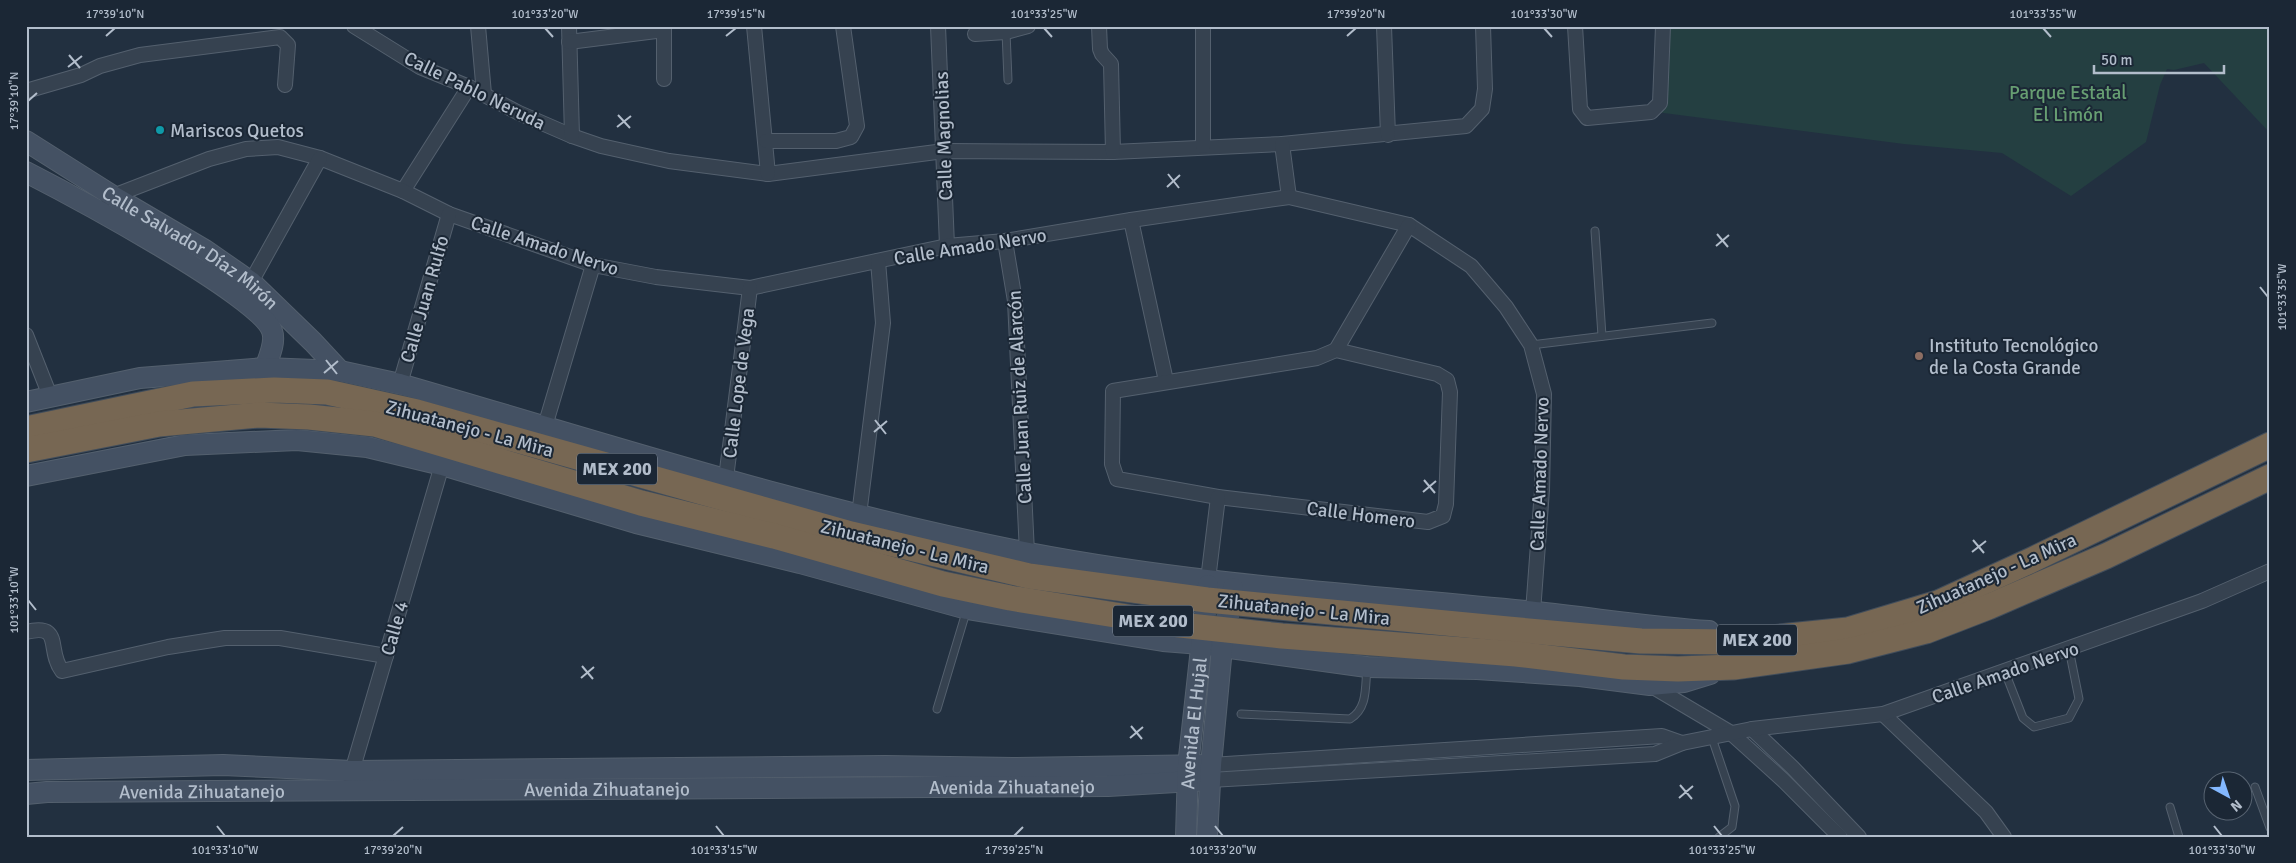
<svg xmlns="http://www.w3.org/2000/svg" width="2296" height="863" font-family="Signika,sans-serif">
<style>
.green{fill:#243f41}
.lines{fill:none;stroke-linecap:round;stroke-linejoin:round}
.lane-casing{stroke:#54606e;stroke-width:9}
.street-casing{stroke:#54606e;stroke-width:16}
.secondary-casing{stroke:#54606e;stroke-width:22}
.highway-casing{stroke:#414d5b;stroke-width:27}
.lane{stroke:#364250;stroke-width:7}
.street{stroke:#364250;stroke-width:14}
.secondary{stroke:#445163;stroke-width:20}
.highway{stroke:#776753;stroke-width:25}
.ticks{fill:none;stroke:#b2bdcb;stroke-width:2}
.culture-dot{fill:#0f9aa8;stroke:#1b2735;stroke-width:2}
.education-dot{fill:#8d6e63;stroke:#1b2735;stroke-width:2}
.labels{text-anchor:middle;stroke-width:4;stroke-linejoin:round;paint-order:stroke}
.shield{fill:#1b2735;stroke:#85909e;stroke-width:1}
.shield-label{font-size:18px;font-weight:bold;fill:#b2bdcb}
.street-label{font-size:19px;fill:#b2bdcb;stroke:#1b2735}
.park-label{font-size:19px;fill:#679e72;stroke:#1b2735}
.poi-label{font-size:19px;fill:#b2bdcb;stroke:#1b2735;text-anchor:start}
.neatline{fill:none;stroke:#b2bdcb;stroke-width:2}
.ticks-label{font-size:12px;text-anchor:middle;fill:#b2bdcb}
</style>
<rect width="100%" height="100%" fill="#223040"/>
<path class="green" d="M1670,26h600v107l-66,-70 -30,7 -7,-1 -7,16 -14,57 -75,54 -69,-43 -98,-9 -248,-32z"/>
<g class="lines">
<g class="lane-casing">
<g id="lane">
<path d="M1006,32l2,48"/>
<path d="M1595,231l7,105"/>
<path d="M1531,345l181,-22"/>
<path d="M2005,672l18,46 11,9 35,-9 10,-19 -10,-50"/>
<path d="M937,709l30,-100"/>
<path d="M1241,714l109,5c18,-11 15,-32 17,-52"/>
<path d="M1712,738l23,68 -3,21 -13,10"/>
<path d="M2255,787l15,41"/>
<path d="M2170,807l9,30"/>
</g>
</g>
<g class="street-casing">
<g id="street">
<path d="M354,26l66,41 49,20 50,26 53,23 29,10 68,15 99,13 176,-23 169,1 169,-8 184,-18 16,-17 3,-20 -2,-63"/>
<path d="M478,26l6,68"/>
<path d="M569,26l3,110"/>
<path d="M754,26l14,148"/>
<path d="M938,26l9,220"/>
<path d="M1099,26l1,23 2,5 9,10 2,88"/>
<path d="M1384,26l4,109"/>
<path d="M1575,26l5,83 7,9 64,-6 9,-9 3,-77"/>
<path d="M975,34l31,-2 22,-6"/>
<path d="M569,42l95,-12"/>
<path d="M664,79v-53"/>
<path d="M26,91l55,-16 19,-9 40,-11 140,-18 8,8 -3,40"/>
<path d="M766,141h70l15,-4 6,-11 -14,-100"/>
<path d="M1282,144l7,53"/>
<path d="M1203,146v-120"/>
<path d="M403,191l66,-104"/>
<path d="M108,198l101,-39 37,-10 32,-2 42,11 83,33 46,23 144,51 63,12 94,11 197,-42 58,-5 126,-21 158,-23 120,28 62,41 35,41 25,38 13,49 -2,96 -9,122"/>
<path d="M1131,220l35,161"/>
<path d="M1005,241l10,60 12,252"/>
<path d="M251,282l69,-124"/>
<path d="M26,335l24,61"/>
<path d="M1336,350l101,24 10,6 3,12 -4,112 -3,12 -15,6 -210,-25 -101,-18 -5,-15 1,-73 204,-33z"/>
<path d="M1336,350l73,-125"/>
<path d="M400,384l49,-170"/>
<path d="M545,426l48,-161"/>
<path d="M726,478l24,-190"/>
<path d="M859,515l24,-192 -5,-62"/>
<path d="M1208,580l10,-83"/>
<path d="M26,632c38,-9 20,18 36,39l106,-24 57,-9h55l106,18"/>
<path d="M1650,685l81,48 52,47 57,57"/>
<path d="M1883,714l103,98 18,25"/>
<path d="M1752,729l40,38 67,70"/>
<path d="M1211,765l451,-29 20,7"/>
<path d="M350,778l92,-313"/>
<path d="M1210,780l445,-26 27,-11 70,-14 131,-15 319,-113 68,-30"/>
</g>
</g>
<g class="secondary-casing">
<g id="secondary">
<path id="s1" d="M26,141l87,55 92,54 46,32 62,60 27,29"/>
<path d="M26,172c41,21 235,124 246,159 4,11 -3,26 -7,37"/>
<path d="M26,402l114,-24 125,-10 75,3 60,13c208,60 416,128 629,169 167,32 337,42 506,59 58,6 115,15 174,19"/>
<path d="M26,476l159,-31 112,-5 70,7 75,18 194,58 164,40 167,46 196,32 38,3 166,23 110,2 103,7 70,9 34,-3 26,-8"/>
<path d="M26,770l197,-5 129,6 533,-5 128,2 198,-3"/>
<path id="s2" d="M26,794l21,-2 1061,-6 102,-6"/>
<path id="s3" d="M1186,837l2,-71 20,-181"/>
<path d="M1207,837l4,-72 11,-117 11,-60"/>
</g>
</g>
<g class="highway-casing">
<g id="highway">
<path d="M26,429l167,-35 81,-4 53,2 90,20 434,122 178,42 178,24 301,29 133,12 90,1 117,-12 90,-27 96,-44 236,-114"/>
<path d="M26,450l133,-26 100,-9 50,2 66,7 266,79 133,33 169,48 67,14 161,26 111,12 234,18 108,13 54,2 56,-2 114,-16 78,-20 62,-24 118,-51 164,-79"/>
</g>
</g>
<use href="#lane" class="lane"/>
<use href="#street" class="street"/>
<use href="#secondary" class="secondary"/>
<use href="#highway" class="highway"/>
</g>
<path class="ticks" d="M545,28l8,9M1044,28l8,9M1544,28l8,9M2043,28l8,9M106,36l9,-8M726,36l10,-8M1347,36l9,-8M69,55l11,13M68,67l14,-11M28,101l9,-8M618,115l12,13M617,127l14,-11M1168,174l11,14M1167,187l13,-12M1717,234l11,13M1716,246l13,-11M2260,287l8,10M326,360l11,14M324,373l14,-12M875,420l11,14M874,432l13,-11M1424,480l11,13M1423,492l13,-11M1973,540l11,13M1972,552l14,-11M28,600l8,10M582,666l11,13M581,678l13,-11M1131,726l11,13M1130,738l13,-11M1680,785l12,14M1679,798l14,-12M217,826l8,10M716,826l8,10M1215,826l8,10M1714,826l8,10M2214,826l8,10M393,836l10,-9M1014,836l9,-9"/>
<circle class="culture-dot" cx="160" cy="130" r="5"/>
<circle class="education-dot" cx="1919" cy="356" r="5"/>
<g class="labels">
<g class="shield">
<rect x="577" y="453.5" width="80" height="31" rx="4"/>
<rect x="1113" y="605.5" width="80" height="31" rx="4"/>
<rect x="1717" y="624.5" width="80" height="31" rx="4"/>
</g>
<g class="shield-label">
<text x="617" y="475">MEX 200</text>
<text x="1153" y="627">MEX 200</text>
<text x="1757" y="646">MEX 200</text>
</g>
<g class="street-label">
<text transform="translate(475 90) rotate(26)" y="7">Calle Pablo Neruda</text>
<text transform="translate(943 136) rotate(-92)" y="7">Calle Magnolias</text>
<text transform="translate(545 245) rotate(18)" y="7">Calle Amado Nervo</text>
<text transform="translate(970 246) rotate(-9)" y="7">Calle Amado Nervo</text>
<text dy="7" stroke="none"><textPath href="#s1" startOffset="196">Calle Salvador Díaz Mirón</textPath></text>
<text transform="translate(424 299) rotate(-74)" y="7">Calle Juan Rulfo</text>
<text transform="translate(738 383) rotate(-83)" y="7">Calle Lope de Vega</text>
<text transform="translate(1019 397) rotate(-93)" y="7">Calle Juan Ruiz de Alarcón</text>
<text transform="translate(470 428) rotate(15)" y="7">Zihuatanejo - La Mira</text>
<text transform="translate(1539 474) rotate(-88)" y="7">Calle Amado Nervo</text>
<text transform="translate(1361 514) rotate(7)" y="7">Calle Homero</text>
<text transform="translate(905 546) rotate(14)" y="7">Zihuatanejo - La Mira</text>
<text transform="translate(1996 573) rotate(-24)" y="7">Zihuatanejo - La Mira</text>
<text transform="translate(1304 609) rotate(6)" y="7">Zihuatanejo - La Mira</text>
<text transform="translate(394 628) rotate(-74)" y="7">Calle 4</text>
<text transform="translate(2005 672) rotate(-19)" y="7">Calle Amado Nervo</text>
<text dy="7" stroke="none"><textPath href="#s3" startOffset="114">Avenida El Hujal</textPath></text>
<text dy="7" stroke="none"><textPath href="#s2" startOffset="986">Avenida Zihuatanejo</textPath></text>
<text dy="7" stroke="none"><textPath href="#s2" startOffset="581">Avenida Zihuatanejo</textPath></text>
<text dy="7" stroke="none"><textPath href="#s2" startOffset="176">Avenida Zihuatanejo</textPath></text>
</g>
<g class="park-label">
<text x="2068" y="99">Parque Estatal<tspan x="2068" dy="22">El Limón</tspan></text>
</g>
<g class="poi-label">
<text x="170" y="137">Mariscos Quetos</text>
<text x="1929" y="352">Instituto Tecnológico<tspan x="1929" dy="22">de la Costa Grande</tspan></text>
</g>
</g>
<rect width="2296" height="863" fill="none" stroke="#1b2735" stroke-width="55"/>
<g transform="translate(2228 796) rotate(140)"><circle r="24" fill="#1b2735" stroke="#576371"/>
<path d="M0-4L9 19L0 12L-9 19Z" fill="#83b8ff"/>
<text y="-8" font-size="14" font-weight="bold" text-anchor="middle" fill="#b2bdcb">N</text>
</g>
<path d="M2094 65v8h130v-8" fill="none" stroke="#b2bdcb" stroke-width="2.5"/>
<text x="2101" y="65" font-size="15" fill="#b2bdcb" stroke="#1b2735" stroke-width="4" paint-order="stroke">50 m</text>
<rect x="28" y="28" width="2240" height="808" class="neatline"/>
<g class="ticks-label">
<text x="115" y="18">17°39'10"N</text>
<text x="545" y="18">101°33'20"W</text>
<text x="736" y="18">17°39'15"N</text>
<text x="1044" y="18">101°33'25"W</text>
<text x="1356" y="18">17°39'20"N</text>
<text x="1544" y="18">101°33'30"W</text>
<text x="2043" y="18">101°33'35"W</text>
<text transform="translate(14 101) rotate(-90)" y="4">17°39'10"N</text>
<text transform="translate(2282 297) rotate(-90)" y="4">101°33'35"W</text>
<text transform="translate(14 600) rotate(-90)" y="4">101°33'10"W</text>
<text x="225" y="854">101°33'10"W</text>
<text x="393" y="854">17°39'20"N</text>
<text x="724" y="854">101°33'15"W</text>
<text x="1014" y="854">17°39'25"N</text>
<text x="1223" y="854">101°33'20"W</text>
<text x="1722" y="854">101°33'25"W</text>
<text x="2222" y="854">101°33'30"W</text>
</g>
</svg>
